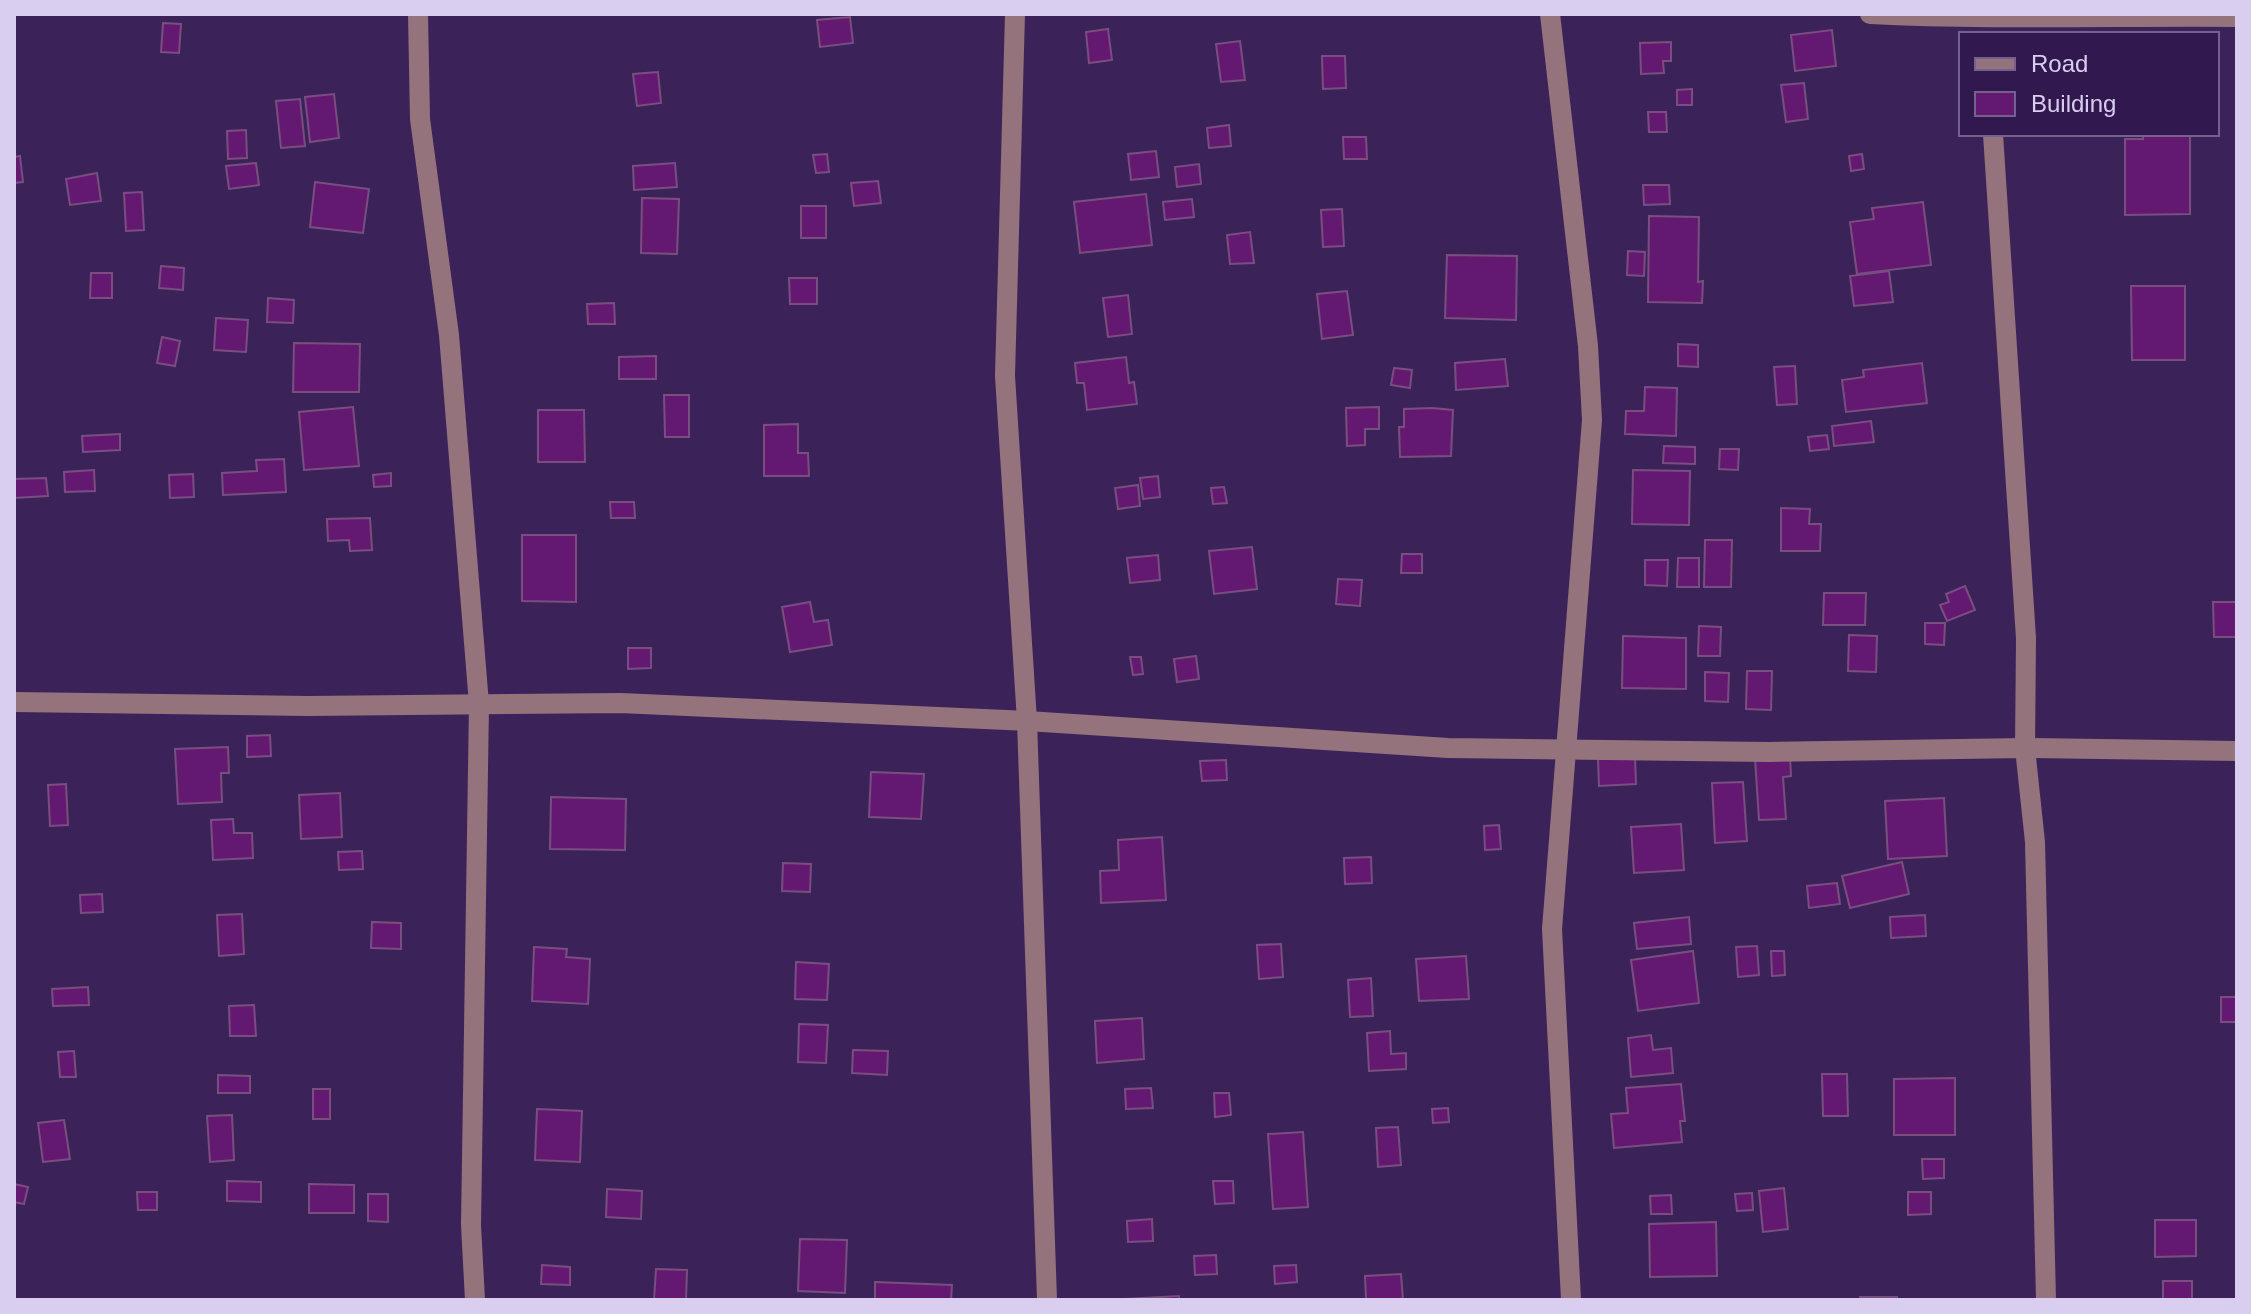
<svg xmlns="http://www.w3.org/2000/svg" width="2251" height="1314" font-family="Arial,sans-serif">
<style>
.building{fill:#641970;stroke:#7a4d81;stroke-width:2}
.lines{fill:none;stroke-linecap:round;stroke-linejoin:round}
.minor{stroke:#95737c;stroke-width:20}
</style>
<rect width="100%" height="100%" fill="#3b235a"/>
<g class="building">
<path d="M850,17l3,26 -33,4 -3,-27z"/>
<path d="M163,23l18,1 -2,29 -18,-1z"/>
<path d="M1108,29l4,31 -23,3 -3,-31z"/>
<path d="M1832,30l4,36 -41,5 -4,-36z"/>
<path d="M1240,41l5,39 -24,2 -5,-38z"/>
<path d="M1671,42v19h-8l1,12 -23,1 -1,-31z"/>
<path d="M1322,56h23l1,32 -23,1z"/>
<path d="M658,72l3,31 -24,3 -4,-32z"/>
<path d="M1804,83l4,36 -22,3 -5,-37z"/>
<path d="M1692,89v16h-15v-15z"/>
<path d="M334,94l5,44 -29,4 -5,-45z"/>
<path d="M300,99l5,47 -24,2 -5,-47z"/>
<path d="M1648,112h18l1,20h-18z"/>
<path d="M1229,125l2,21 -22,2 -2,-20z"/>
<path d="M246,130l1,28 -19,1 -1,-28z"/>
<path d="M2143,134h47v80l-65,1v-76h18z"/>
<path d="M1343,137h23l1,22h-23z"/>
<path d="M1156,151l3,26 -28,3 -3,-26z"/>
<path d="M827,154l2,18 -13,1 -3,-18z"/>
<path d="M1862,154l2,15 -13,2 -2,-15z"/>
<path d="M20,156l3,26 -9,1v-26z"/>
<path d="M256,163l3,22 -30,4 -3,-23z"/>
<path d="M675,163l2,24 -43,3 -1,-24z"/>
<path d="M1199,164l2,20 -24,3 -2,-20z"/>
<path d="M97,173l4,28 -31,4 -4,-26z"/>
<path d="M878,181l3,22 -27,3 -3,-23z"/>
<path d="M315,182l54,7 -6,44 -53,-6z"/>
<path d="M1643,185h26l1,19 -26,1z"/>
<path d="M142,192l2,38 -18,1 -2,-38z"/>
<path d="M1146,194l6,51 -72,8 -6,-51z"/>
<path d="M642,198l37,1 -2,55 -36,-1z"/>
<path d="M1192,199l2,18 -29,3 -2,-18z"/>
<path d="M1923,202l8,63 -74,9 -7,-52 24,-3 -2,-11z"/>
<rect x="801" y="206" width="25" height="32"/>
<path d="M1342,209l2,37 -21,1 -2,-37z"/>
<path d="M1649,216l50,1 -1,65 5,-1 -1,22 -54,-1z"/>
<path d="M1250,232l4,31 -24,1 -3,-29z"/>
<path d="M1628,251l17,1 -1,24 -17,-1z"/>
<path d="M1447,255l70,1 -1,64 -71,-2z"/>
<path d="M161,266l23,2 -1,22 -24,-2z"/>
<path d="M1889,271l4,31 -39,4 -4,-30z"/>
<path d="M91,273h21v25h-22z"/>
<path d="M789,278h28v26h-27z"/>
<path d="M2131,286h54v74h-53z"/>
<path d="M1347,291l6,44 -31,4 -5,-45z"/>
<path d="M1128,295l4,39 -24,3 -5,-39z"/>
<path d="M268,298l26,2 -1,23 -26,-1z"/>
<path d="M614,303l1,21h-27l-1,-20z"/>
<path d="M216,318l32,2 -2,32 -32,-2z"/>
<path d="M162,337l18,4 -5,25 -18,-3z"/>
<path d="M294,343l66,1 -1,48h-66z"/>
<path d="M1678,344l20,1v22l-20,-1z"/>
<path d="M656,356v23h-37v-22z"/>
<path d="M1126,357l3,26 5,-1 3,22 -50,6 -3,-27h-7l-2,-20z"/>
<path d="M1505,359l3,27 -52,4 -1,-27z"/>
<path d="M1922,363l5,40 -81,9 -4,-32 22,-3 -1,-7z"/>
<path d="M1795,366l2,38 -20,1 -3,-38z"/>
<path d="M1394,368l18,2 -2,18 -19,-3z"/>
<path d="M1645,387l32,1 -1,48 -51,-2 1,-23h18z"/>
<path d="M664,395h25v42h-24z"/>
<path d="M353,407l6,59 -55,4 -5,-58z"/>
<path d="M1379,407v22h-14v16l-18,1 -1,-38z"/>
<path d="M1432,408l21,2 -2,46 -51,1 -1,-30h5v-18z"/>
<path d="M538,410h46l1,52h-47z"/>
<path d="M1871,421l3,21 -40,4 -2,-20z"/>
<path d="M798,424v29h10l1,23h-45v-51z"/>
<path d="M120,434v16l-37,2 -1,-16z"/>
<path d="M1827,435l2,14 -19,2 -2,-14z"/>
<path d="M1664,446l31,1v17l-32,-1z"/>
<path d="M1720,449h19l-1,21 -19,-1z"/>
<path d="M284,459l2,33 -63,3 -1,-22 35,-2 -1,-11z"/>
<path d="M94,470l1,21 -30,1 -1,-20z"/>
<path d="M1633,470l57,1 -1,54 -57,-1z"/>
<path d="M391,473v13l-17,1 -1,-12z"/>
<path d="M193,474l1,23 -24,1 -1,-23z"/>
<path d="M1158,476l2,21 -17,2 -3,-21z"/>
<path d="M46,478l2,18 -34,2v-19z"/>
<path d="M1138,485l2,21 -22,3 -3,-21z"/>
<path d="M1224,487l3,16 -14,1 -2,-16z"/>
<path d="M610,502h24l1,16h-24z"/>
<path d="M1781,508l29,1 -1,15h12l-1,27h-39z"/>
<path d="M370,518l2,32 -22,1 -1,-11 -21,1 -1,-22z"/>
<path d="M522,535h54v67l-54,-1z"/>
<path d="M1705,540h27l-1,47h-27z"/>
<path d="M1252,547l5,42 -43,5 -5,-43z"/>
<path d="M1402,554h20v19h-21z"/>
<path d="M1158,555l2,25 -30,3 -3,-25z"/>
<path d="M1678,558h21v29h-22z"/>
<path d="M1645,560h23l-1,26 -22,-1z"/>
<path d="M1338,579l24,1 -2,26 -24,-2z"/>
<path d="M1965,586l10,24 -28,11 -7,-16 9,-3 -3,-8z"/>
<path d="M1824,593h42l-1,32h-42z"/>
<path d="M810,602l4,20 14,-2 4,25 -42,7 -8,-45z"/>
<path d="M2213,602h24v35h-23z"/>
<path d="M1925,623h20l-1,22 -19,-1z"/>
<path d="M1699,626l22,1 -1,29h-22z"/>
<path d="M1849,635l28,1 -1,36 -28,-1z"/>
<path d="M1623,636l63,2v51l-64,-1z"/>
<path d="M628,648h23v20l-23,1z"/>
<path d="M1196,656l3,23 -22,3 -3,-23z"/>
<path d="M1130,657h11l2,17 -10,1z"/>
<path d="M1747,671h25l-1,39 -25,-1z"/>
<path d="M1705,672l24,1 -1,29 -23,-1z"/>
<path d="M270,735l1,21 -24,1v-21z"/>
<path d="M228,747l1,26h-8l1,29 -44,2 -3,-55z"/>
<path d="M1790,756l1,20 -8,1 3,42 -27,1 -4,-62z"/>
<path d="M1635,757l1,27 -37,2 -1,-27z"/>
<path d="M1226,760l1,20 -25,1 -2,-20z"/>
<path d="M871,772l53,2 -3,45 -52,-2z"/>
<path d="M1743,782l4,59 -32,2 -3,-60z"/>
<path d="M66,784l2,41 -18,1 -2,-41z"/>
<path d="M340,793l2,44 -41,2 -2,-44z"/>
<path d="M551,797l75,2 -1,51 -75,-1z"/>
<path d="M1944,798l3,58 -59,3 -3,-58z"/>
<path d="M233,819l1,14h18l1,25 -40,2 -2,-40z"/>
<path d="M1681,824l3,46 -50,3 -3,-46z"/>
<path d="M1499,825l2,24 -16,1 -1,-24z"/>
<path d="M1162,837l4,63 -65,3 -1,-32 19,-1 -1,-30z"/>
<path d="M362,851l1,18 -24,1 -1,-18z"/>
<path d="M1371,857l1,26 -27,1 -1,-26z"/>
<path d="M1902,862l7,32 -59,14 -8,-32z"/>
<path d="M783,863l28,1 -1,28 -28,-1z"/>
<path d="M1837,883l3,21 -31,4 -2,-22z"/>
<path d="M102,894l1,18 -22,1 -1,-18z"/>
<path d="M242,914l2,40 -25,2 -2,-41z"/>
<path d="M1925,915l1,21 -35,2 -1,-21z"/>
<path d="M1689,917l2,27 -54,5 -3,-26z"/>
<path d="M372,922l29,1v26l-30,-1z"/>
<path d="M1281,944l2,33 -24,2 -2,-34z"/>
<path d="M1757,946l2,29 -21,2 -2,-30z"/>
<path d="M534,947l33,2 -1,8 24,2 -2,45 -56,-3z"/>
<path d="M1693,951l6,52 -61,8 -7,-51z"/>
<path d="M1771,951h13l1,24 -13,1z"/>
<path d="M1466,956l3,43 -50,2 -3,-42z"/>
<path d="M796,962l33,2 -2,36 -32,-1z"/>
<path d="M1371,978l2,38 -23,1 -2,-37z"/>
<path d="M88,987l1,18 -36,1 -1,-17z"/>
<rect x="2221" y="997" width="16" height="25"/>
<path d="M254,1005l2,31h-26l-1,-30z"/>
<path d="M1142,1018l2,41 -47,4 -2,-42z"/>
<path d="M799,1024l29,1 -2,38 -28,-1z"/>
<path d="M1390,1031l1,23 15,-1v16l-37,2 -2,-38z"/>
<path d="M1651,1035l2,15 18,-2 2,25 -42,4 -3,-39z"/>
<path d="M853,1050l35,1 -1,24 -35,-2z"/>
<path d="M74,1051l2,26h-16l-2,-25z"/>
<path d="M1822,1074h25l1,42h-25z"/>
<path d="M218,1075l32,1v17h-32z"/>
<path d="M1955,1078v57h-61v-56z"/>
<path d="M1681,1084l4,37h-5l2,21 -68,6 -3,-34 17,-1 -2,-25z"/>
<path d="M1151,1088l2,20 -27,1 -1,-20z"/>
<rect x="313" y="1089" width="17" height="30"/>
<path d="M1214,1093h15l2,22 -16,2z"/>
<path d="M1448,1108l1,14 -16,1 -1,-14z"/>
<path d="M537,1109l45,2 -2,51 -45,-2z"/>
<path d="M232,1115l2,45 -24,2 -3,-46z"/>
<path d="M64,1120l6,39 -27,3 -5,-39z"/>
<path d="M1398,1127l3,38 -23,2 -2,-39z"/>
<path d="M1303,1132l5,75 -35,2 -5,-75z"/>
<path d="M1922,1159h22v19l-21,1z"/>
<path d="M227,1181l34,1v20l-34,-1z"/>
<path d="M1213,1181h20l1,22 -19,1z"/>
<path d="M14,1184l14,3 -4,17 -10,-2z"/>
<path d="M309,1184l45,1v28h-45z"/>
<path d="M1784,1188l4,41 -25,3 -4,-41z"/>
<path d="M607,1189l35,2 -1,28 -35,-2z"/>
<path d="M137,1192h20v18h-19z"/>
<path d="M1908,1192h23v22l-23,1z"/>
<path d="M1752,1193l1,17 -16,1 -2,-17z"/>
<path d="M368,1194h20v28l-20,-1z"/>
<path d="M1671,1195l1,19h-21l-1,-18z"/>
<path d="M1152,1219l1,22 -25,1 -1,-21z"/>
<path d="M2155,1220h41v36l-41,1z"/>
<path d="M1716,1222l1,54 -67,1 -1,-53z"/>
<path d="M800,1239l47,1 -2,53 -47,-2z"/>
<path d="M1216,1255l1,19 -22,1 -1,-19z"/>
<path d="M542,1265l28,2v18l-29,-1z"/>
<path d="M1296,1265l1,17 -22,2 -1,-18z"/>
<path d="M656,1269l31,1 -1,30h-32z"/>
<path d="M1401,1274l2,26h-37l-1,-24z"/>
<rect x="2163" y="1281" width="29" height="19"/>
<path d="M875,1282l77,3 -1,15h-76z"/>
<path d="M1179,1296v4h-74z"/>
<rect x="1860" y="1297" width="37" height="3"/>
</g>
<g class="lines">
<g class="minor">
<path d="M418,14l2,105 29,216 30,369 -8,521 4,75"/>
<path d="M1015,14l-10,362 22,345 20,579"/>
<path d="M1550,14l38,332 4,74 -40,509 19,371"/>
<path d="M1870,14c122,6 244,2 367,3"/>
<path d="M1993,134l33,504 -1,110 10,94 11,458"/>
<path d="M14,702l293,4 313,-3 407,18 421,27 321,4 256,-4 212,3"/>
</g>
</g>
<rect width="2251" height="1314" fill="none" stroke="#dacef0" stroke-width="32"/>
<rect x="1959" y="32" width="260" height="104" fill="#31184f" stroke="#75618f" stroke-width="2"/>
<rect x="1975" y="58" width="40" height="12" fill="#95737c" stroke="#75618f" stroke-width="2"/>
<text x="2031" y="72" font-size="24" fill="#dacef0">Road</text>
<rect x="1975" y="92" width="40" height="24" fill="#641970" stroke="#75618f" stroke-width="2"/>
<text x="2031" y="112" font-size="24" fill="#dacef0">Building</text>
</svg>
